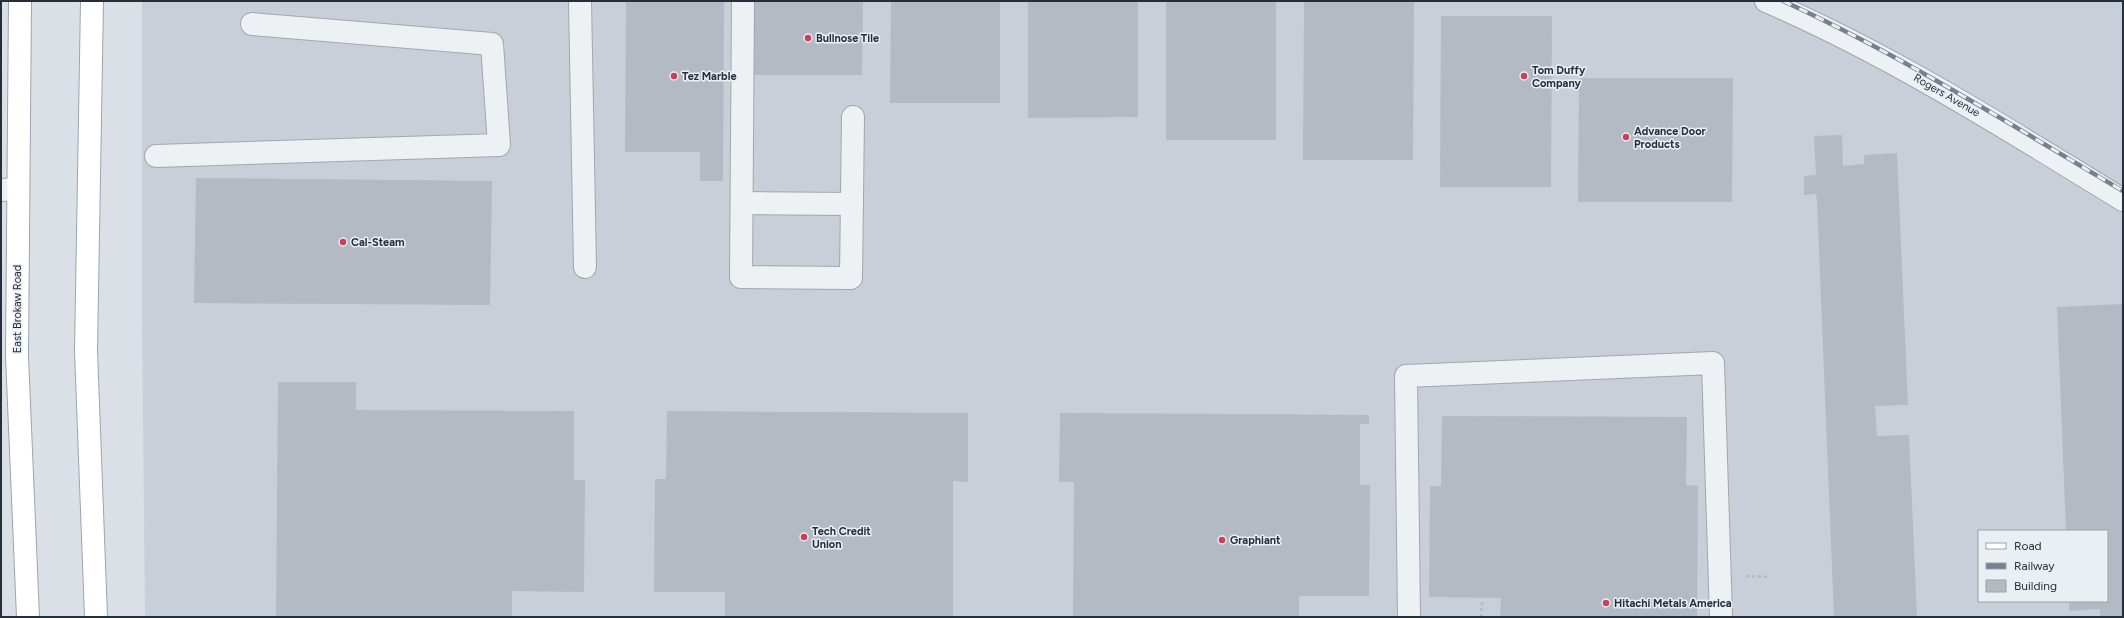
<svg xmlns="http://www.w3.org/2000/svg" width="2124" height="618" font-family="Figtree,sans-serif">
<style>
.built{fill:#c9cfd8;fill-rule:evenodd}
.building{fill:#b3bac3}
.lines{fill:none;stroke-linecap:round;stroke-linejoin:round}
.minor-casing{stroke:#a1a7b0;stroke-width:24}
.major-casing{stroke:#9ba5b2;stroke-width:24}
.path{stroke:#b6bbc0;stroke-width:2.5;stroke-dasharray:3 3;stroke-linecap:butt}
.minor{stroke:#eef1f4;stroke-width:22}
.major{stroke:#fff;stroke-width:22}
.rail-casing{stroke:#758190;stroke-width:4.5}
.rail{stroke:#eaeff4;stroke-width:3;stroke-dasharray:9;stroke-linecap:butt}
.poi-dot{fill:#cf3d5d;stroke:#eaeff4;stroke-width:1.5}
.labels{text-anchor:middle;stroke-width:3;stroke-linejoin:round;paint-order:stroke}
.poi-label{font-size:11px;font-weight:bold;fill:#252f3c;stroke:#eaeff4;text-anchor:start}
.street-label{font-size:11px;fill:#252f3c;stroke:#eaeff4}
</style>
<rect width="100%" height="100%" fill="#dbe0e6"/>
<path class="built" d="M142,1h1981v616h-1978l-3,-304zM1979,531h128v70h-128z"/>
<g class="building">
<path d="M626,1h98l-1,180h-23v-29h-75z"/>
<path d="M753,1h110l-1,74h-109z"/>
<path d="M891,1h109v102h-110z"/>
<path d="M1028,1h110v116l-110,1z"/>
<rect x="1166" y="1" width="110" height="139"/>
<path d="M1304,1h110l-1,159h-110z"/>
<path d="M1441,16h111l-1,171h-111z"/>
<path d="M1579,78h154l-1,124h-154z"/>
<path d="M1842,135l1,31 21,-2v-9l33,-2 11,252 -33,1 2,30 32,-1 8,182h-83l-17,-416 -1,-7 -12,1v-19l12,-1 -2,-39z"/>
<path d="M196,178l296,3 -2,124 -296,-2z"/>
<path d="M2123,304v313h-23v-8l-31,2v-10h38v-70h-41l-9,-224z"/>
<path d="M278,382h78v28l218,1v69h11l-1,112 -72,-1v26h-236z"/>
<path d="M667,411l301,2v69l-15,-1v136h-228v-25h-71l1,-113h11z"/>
<path d="M1060,413l309,2v9h-9v61h10l-1,111h-70v21h-226l1,-135h-15z"/>
<path d="M1442,416l245,1 -1,68 12,1 -1,131h-197l1,-19 -72,-1 1,-111h11z"/>
</g>
<g class="lines">
<g class="minor-casing">
<g id="minor">
<path d="M580,1l5,266"/>
<path d="M743,1l-2,276 110,1 2,-161"/>
<path d="M1766,1c125,54 241,128 357,199"/>
<path d="M156,156l343,-11 -7,-101 -240,-20"/>
<path d="M1,190l17,-1"/>
<path d="M742,203l110,1"/>
<path d="M1409,617l-3,-241 307,-13 8,254"/>
</g>
</g>
<g class="major-casing">
<g id="major">
<path d="M20,1l-3,355 11,261"/>
<path d="M92,1l-6,350 10,266"/>
</g>
</g>
<g class="path">
<path d="M1746,576l22,1"/>
<path d="M1481,617l1,-15"/>
</g>
<use href="#minor" class="minor"/>
<use href="#major" class="major"/>
<g class="rail-casing">
<path id="rail" d="M1783,1c118,54 228,124 340,190"/>
</g>
<use href="#rail" class="rail"/>
</g>
<g class="poi-dot">
<circle cx="808" cy="38" r="4"/>
<circle cx="674" cy="76" r="4"/>
<circle cx="1524" cy="76" r="4"/>
<circle cx="1626" cy="137" r="4"/>
<circle cx="343" cy="242" r="4"/>
<circle cx="804" cy="537" r="4"/>
<circle cx="1222" cy="540" r="4"/>
<circle cx="1606" cy="603" r="4"/>
</g>
<g class="labels">
<g class="poi-label">
<text x="816" y="42">Bullnose Tile</text>
<text x="1532" y="74">Tom Duffy<tspan x="1532" dy="13">Company</tspan></text>
<text x="682" y="80">Tez Marble</text>
<text x="1634" y="135">Advance Door<tspan x="1634" dy="13">Products</tspan></text>
<text x="351" y="246">Cal-Steam</text>
<text x="812" y="535">Tech Credit<tspan x="812" dy="13">Union</tspan></text>
<text x="1230" y="544">Graphiant</text>
<text x="1614" y="607">Hitachi Metals America</text>
</g>
<g class="street-label">
<text transform="translate(1947 95) rotate(30)" y="4">Rogers Avenue</text>
<text transform="translate(17 309) rotate(-90)" y="4">East Brokaw Road</text>
</g>
</g>
<rect width="2124" height="618" fill="none" stroke="#252f3c" stroke-width="4"/>
<rect x="1978" y="530" width="130" height="72" fill="#eaeff4" stroke="#9ba2aa"/>
<rect x="1986" y="543" width="20" height="6" fill="#ffffff" stroke="#9ba2aa"/>
<text x="2014" y="550" font-size="12" fill="#252f3c">Road</text>
<rect x="1986" y="563" width="20" height="6" fill="#758190" stroke="#9ba2aa"/>
<text x="2014" y="570" font-size="12" fill="#252f3c">Railway</text>
<rect x="1986" y="580" width="20" height="12" fill="#b3bac3" stroke="#9ba2aa"/>
<text x="2014" y="590" font-size="12" fill="#252f3c">Building</text>
</svg>
